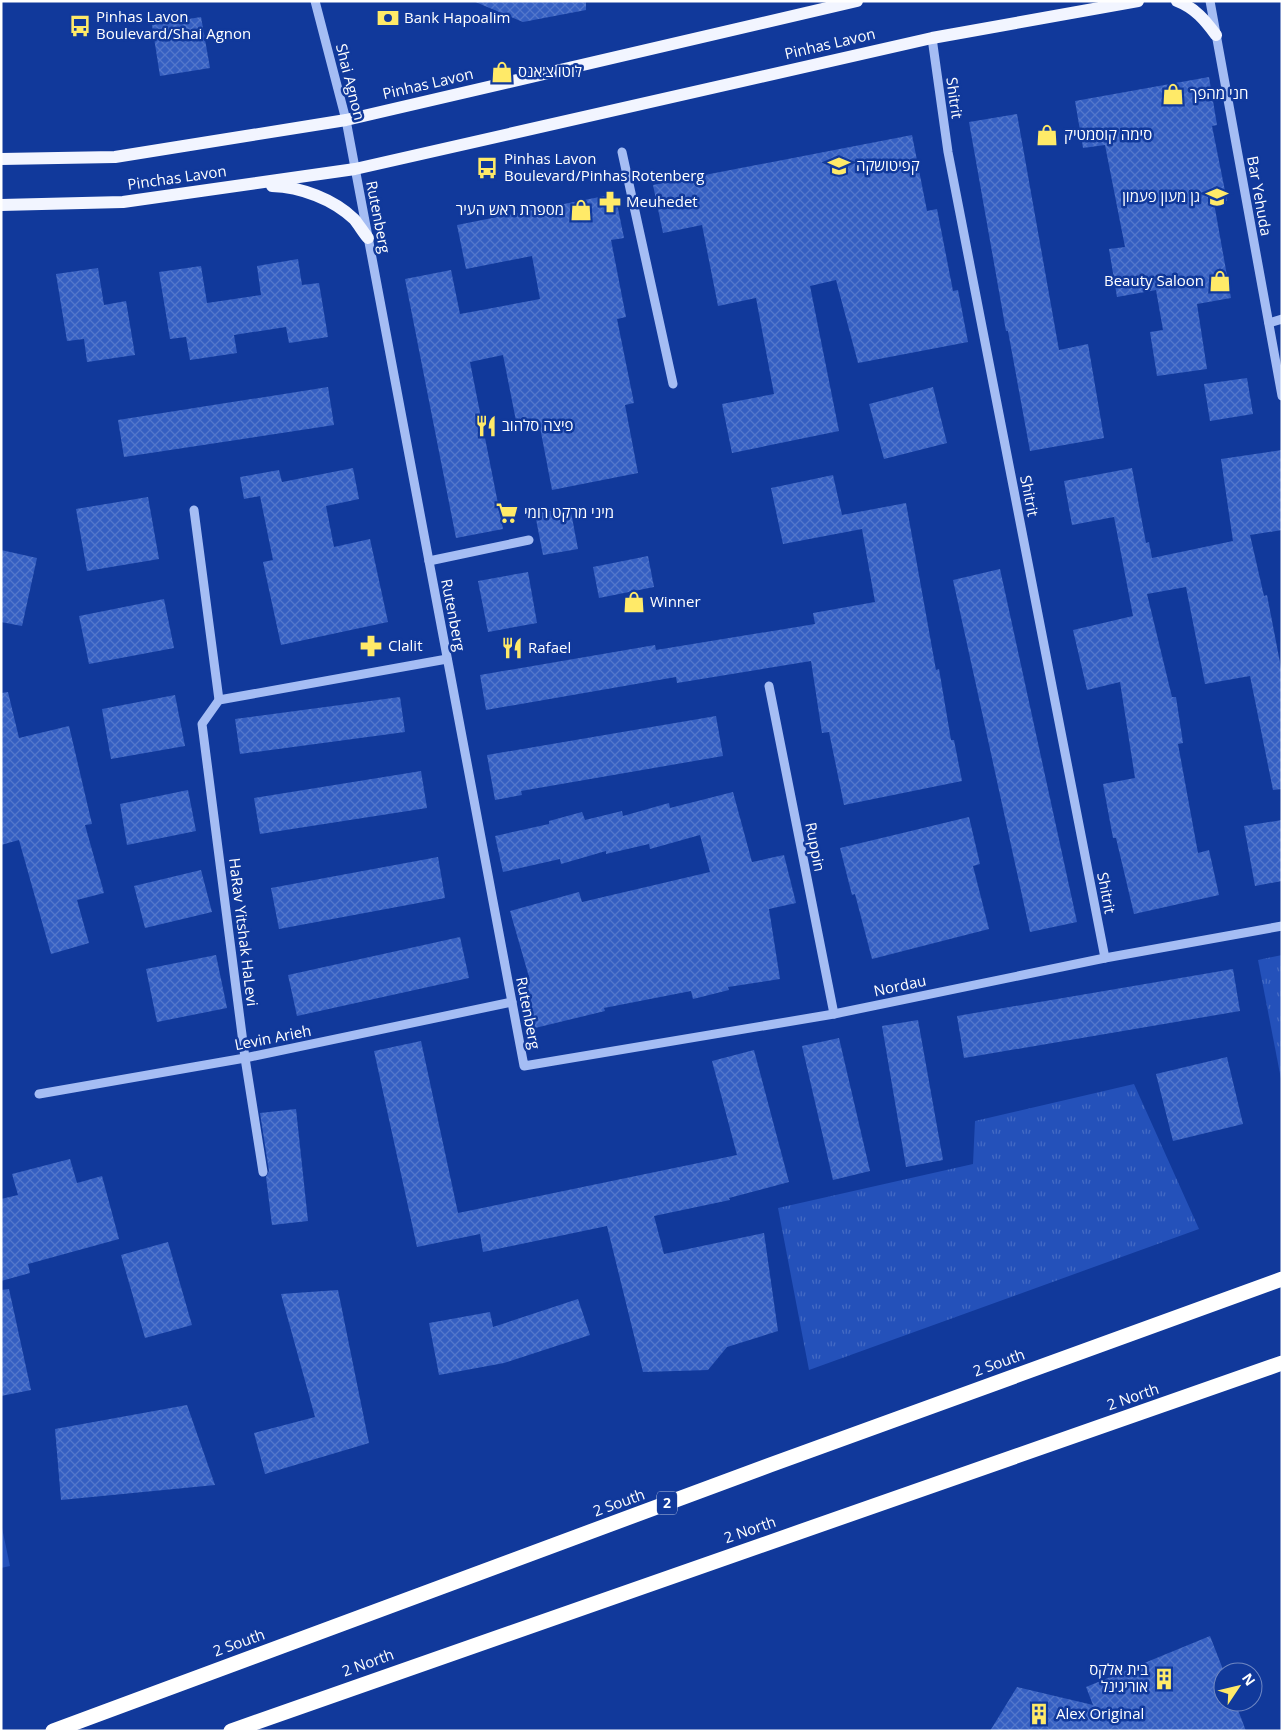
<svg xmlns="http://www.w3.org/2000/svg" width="1283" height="1732" font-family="'Open Sans','Noto Sans Hebrew',sans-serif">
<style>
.green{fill:#2451ba}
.park{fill:url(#park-tufts)}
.building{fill:url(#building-cross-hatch)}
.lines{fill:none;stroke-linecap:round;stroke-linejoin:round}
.minor{stroke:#a5bdf4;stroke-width:9}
.major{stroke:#f2f5ff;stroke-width:12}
.highway{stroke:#fff;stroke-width:15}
.labels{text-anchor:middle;stroke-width:5;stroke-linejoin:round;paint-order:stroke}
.shield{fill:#11399b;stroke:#b8c4e1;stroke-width:1}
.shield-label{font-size:14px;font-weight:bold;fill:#fff}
.poi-label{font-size:15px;fill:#fff;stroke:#11399b;text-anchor:start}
.street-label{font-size:15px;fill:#fff;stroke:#11399b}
</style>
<defs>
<pattern id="park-tufts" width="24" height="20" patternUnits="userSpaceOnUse" patternTransform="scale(1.25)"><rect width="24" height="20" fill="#2451ba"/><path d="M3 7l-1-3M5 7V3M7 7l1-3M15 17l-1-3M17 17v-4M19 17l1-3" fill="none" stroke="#456bc4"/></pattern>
<pattern id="building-cross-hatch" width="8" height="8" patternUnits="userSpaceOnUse" patternTransform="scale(1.25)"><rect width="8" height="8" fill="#355fc2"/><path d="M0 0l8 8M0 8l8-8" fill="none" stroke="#5377cb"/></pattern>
</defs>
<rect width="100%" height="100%" fill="#11399b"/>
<path class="green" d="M1,1523l9,43 -9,2z"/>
<g class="park">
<path d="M1282,955v129l-24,-124z"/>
<path d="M1134,1084l65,145 -390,141 -31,-162 195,-44 2,-43z"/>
</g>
<g class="building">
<path d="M473,1h113v9l-63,12z"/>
<path d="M201,17l9,51 -50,8 -8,-51z"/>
<path d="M1209,77l8,48 -5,1 15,75 -13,2 17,95 -34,6 10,65 -50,7 -7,-44 13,-2 -7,-40 -39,7 -8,-48 16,-2 -20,-102 -22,3 -8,-47z"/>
<path d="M1017,114l42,236 29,-6 16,94 -74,13 -22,-120h-2l-37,-209z"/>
<path d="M912,135l15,76 10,-2 16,82 5,-1 10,52 -110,21 -22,-83 -26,6 29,145 -107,22 -10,-49 52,-10 -18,-96 -38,8 -16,-81 -39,8 -10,-48z"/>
<path d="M615,194l9,44 -13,2 15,77 -9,2 17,84 -9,2 13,68 -86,17 -13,-68 -22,4 -14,-71 -33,7 33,167 -47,9 -51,-259 46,-9 9,44 80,-15 -8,-43 -66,13 -9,-44z"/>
<path d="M298,259l4,26 17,-2 9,54 -39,6 -3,-16 -52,8 3,18 -47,7 -4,-23 -16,2 -11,-67 42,-6 6,37 54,-8 -4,-29z"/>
<path d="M98,268l6,37 22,-4 9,54 -48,7 -3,-23 -17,2 -11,-67z"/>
<path d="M1247,378l6,36 -43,7 -6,-37z"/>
<path d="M328,387l6,38 -210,32 -6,-37z"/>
<path d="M933,387l14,56 -63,16 -15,-55z"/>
<path d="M1282,450v80l-32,5 14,61 3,-1 15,78v116l-9,1 -23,-114 -45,8 -19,-97 -39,7 25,103h4l7,46 -5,1 20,109 11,-3 10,45 -85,19 -18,-76h-3l-10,-54 32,-6 -15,-96 -33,8 -14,-60 60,-14 -19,-99 -42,8 -8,-44 68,-13 14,75 3,-1 3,16 81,-17 -12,-82z"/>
<path d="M353,468l6,31 -33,7 8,41 36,-8 18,83 -107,23 -18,-83 10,-2 -13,-64 -16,3 -4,-22 39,-7 3,12z"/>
<path d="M833,475l9,40 64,-12 30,167 3,-1 12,71h3l8,41 -118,24 -15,-73 -7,1 -11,-72 -134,22 -1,-6 -190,33 -6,-35 175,-30 1,5 159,-26 -2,-11 62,-11 -13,-73 -79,15 -12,-56z"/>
<path d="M148,497l11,62 -72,12 -11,-62z"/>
<path d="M570,507l8,42 -35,6 -8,-41z"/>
<path d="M1,550l36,8 -15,68 -21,-4z"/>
<path d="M648,556l6,31 -55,11 -6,-31z"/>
<path d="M1000,569l77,353 -47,10 -77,-352z"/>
<path d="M528,572l9,51 -49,9 -10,-51z"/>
<path d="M164,599l10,49 -85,16 -10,-48z"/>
<path d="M8,692l11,46 50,-12 23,98 -7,1 19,68 -27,7 12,43 -38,11 -32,-114 -18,5v-152z"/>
<path d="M175,695l10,51 -74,13 -9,-50z"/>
<path d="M400,697l5,35 -165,22 -5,-35z"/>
<path d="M716,716l7,40 -202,35 1,4 -27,5 -8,-45z"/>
<path d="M421,771l6,37 -167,26 -6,-36z"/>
<path d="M188,790l8,41 -69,14 -7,-41z"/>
<path d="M733,792l19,70 32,-7 12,48 -27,6 11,70 -52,8 1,3 -36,9 -2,-8 -87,17 1,3 -70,17 -12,-49 6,-2 -19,-66 69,-19 3,10 128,-30 -10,-37 -50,14 -1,-5 -43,10v-3l-45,13 -1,-5 -57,13 -8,-36 54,-12v-3l33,-9 3,8 37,-9 1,5 46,-13 1,5z"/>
<path d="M969,817l11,47 -7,2 16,63 -117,30 -17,-65 -3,1 -12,-47z"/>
<path d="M1282,820v61l-27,5 -11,-60z"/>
<path d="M438,857l7,41 -166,31 -8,-41z"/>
<path d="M201,870l11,42 -67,16 -11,-42z"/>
<path d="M460,937l9,41 -172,38 -9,-41z"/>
<path d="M216,955l11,53 -70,14 -11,-53z"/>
<path d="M1233,969l7,42 -276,47 -7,-42z"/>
<path d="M918,1020l25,140 -37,7 -24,-141z"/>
<path d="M839,1038l31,133 -37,9 -31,-134z"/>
<path d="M421,1041l37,172 279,-58 -25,-94 42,-11 35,132 -60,16 1,2 -76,16 10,38 100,-21 14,98 -51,16 -19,23 -65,2 -36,-146 -124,26 -3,-18 -63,13 -43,-196z"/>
<path d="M1227,1057l16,67 -70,17 -17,-67z"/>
<path d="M296,1109l12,112 -36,4 -6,-48 3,-6 -9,-58z"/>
<path d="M70,1159l7,24 25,-7 17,63 -91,25 2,9 -29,8v-82l17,-4 -6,-21z"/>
<path d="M168,1242l24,83 -47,13 -24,-83z"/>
<path d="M9,1289l22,101 -30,6v-106z"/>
<path d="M338,1290l31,153 -104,31 -11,-41 61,-16 -34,-123z"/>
<path d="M578,1299l12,36 -86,28 -65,12 -10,-52 61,-11 3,15z"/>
<path d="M187,1405l28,80 -154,15 -6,-71z"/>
<path d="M1210,1636l14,36 -1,30h12l11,29h-256l27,-44 76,18 -7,-18z"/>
</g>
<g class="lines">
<g class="minor">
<path d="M315,1l31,119 178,946 310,-52 271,-56 177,-32"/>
<path d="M1210,1l72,395"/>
<path d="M932,38l16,114 157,806"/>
<path d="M622,152l51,232"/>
<path d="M1269,323l13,-4"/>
<path d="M194,510l25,190"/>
<path d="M429,561l100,-21"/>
<path d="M769,686l65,328"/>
<path d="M39,1094l206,-36 267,-56"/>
<path d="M263,1172l-18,-114 -43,-334 17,-24 228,-41"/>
</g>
<g class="major">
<path d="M1177,1c18,7 28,19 39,34"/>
<path d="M1,159l114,-2 231,-37 511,-119"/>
<path d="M272,186c29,1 61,13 82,33 5,6 9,13 14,19"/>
<path d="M1,205l122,-3 232,-33 577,-131 206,-37"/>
</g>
<g class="highway">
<path d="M53,1731l717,-266 512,-186"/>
<path d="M231,1731l1051,-368"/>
</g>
</g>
<defs>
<g id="bank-bare" transform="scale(1.725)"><path d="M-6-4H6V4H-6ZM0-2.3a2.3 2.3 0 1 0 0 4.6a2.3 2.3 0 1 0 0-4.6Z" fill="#ffea68" stroke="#11399b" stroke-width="2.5" paint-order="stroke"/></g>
<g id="bus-bare" transform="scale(1.725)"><path d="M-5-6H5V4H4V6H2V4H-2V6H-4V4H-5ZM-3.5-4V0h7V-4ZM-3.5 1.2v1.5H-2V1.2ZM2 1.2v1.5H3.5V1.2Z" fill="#ffea68" stroke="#11399b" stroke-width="2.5" paint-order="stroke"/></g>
<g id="shop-bare" transform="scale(1.725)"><path d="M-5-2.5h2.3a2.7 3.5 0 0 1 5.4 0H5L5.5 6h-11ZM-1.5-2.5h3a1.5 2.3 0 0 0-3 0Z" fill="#ffea68" stroke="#11399b" stroke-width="2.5" paint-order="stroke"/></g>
<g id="school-bare" transform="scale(1.725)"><path d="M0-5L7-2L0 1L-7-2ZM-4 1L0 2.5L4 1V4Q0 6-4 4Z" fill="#ffea68" stroke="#11399b" stroke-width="2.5" paint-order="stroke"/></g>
<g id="pharmacy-bare" transform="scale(1.725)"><path d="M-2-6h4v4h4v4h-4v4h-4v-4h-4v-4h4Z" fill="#ffea68" stroke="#11399b" stroke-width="2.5" paint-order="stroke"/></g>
<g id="restaurant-bare" transform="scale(1.725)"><path d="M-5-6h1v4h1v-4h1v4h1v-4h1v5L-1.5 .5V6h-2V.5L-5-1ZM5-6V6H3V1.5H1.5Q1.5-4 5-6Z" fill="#ffea68" stroke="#11399b" stroke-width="2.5" paint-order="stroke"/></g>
<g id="supermarket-bare" transform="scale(1.725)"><path d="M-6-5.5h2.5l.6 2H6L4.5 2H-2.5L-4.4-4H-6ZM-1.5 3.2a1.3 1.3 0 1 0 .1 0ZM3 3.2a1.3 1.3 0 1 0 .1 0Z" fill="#ffea68" stroke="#11399b" stroke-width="2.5" paint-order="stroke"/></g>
<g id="building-bare" transform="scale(1.725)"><path d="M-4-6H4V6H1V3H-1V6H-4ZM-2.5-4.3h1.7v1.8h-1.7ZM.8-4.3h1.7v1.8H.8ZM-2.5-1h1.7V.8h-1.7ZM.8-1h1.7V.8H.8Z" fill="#ffea68" stroke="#11399b" stroke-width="2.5" paint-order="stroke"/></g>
</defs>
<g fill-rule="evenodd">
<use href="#bank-bare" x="388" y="18"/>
<use href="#bus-bare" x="80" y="26"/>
<use href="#shop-bare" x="502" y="72"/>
<use href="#shop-bare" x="1173" y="94"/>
<use href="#shop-bare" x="1047" y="135"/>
<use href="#school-bare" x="839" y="166"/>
<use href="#bus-bare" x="487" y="168"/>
<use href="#school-bare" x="1217" y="197"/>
<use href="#pharmacy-bare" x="610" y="202"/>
<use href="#shop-bare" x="581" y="210"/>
<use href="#shop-bare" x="1220" y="281"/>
<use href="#restaurant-bare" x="486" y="426"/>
<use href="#supermarket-bare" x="507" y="513"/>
<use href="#shop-bare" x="634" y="602"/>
<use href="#pharmacy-bare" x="371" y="646"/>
<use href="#restaurant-bare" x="512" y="648"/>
<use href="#building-bare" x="1164" y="1679"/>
<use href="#building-bare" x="1039" y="1714"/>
</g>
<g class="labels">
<rect class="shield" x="657" y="1491.5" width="20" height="23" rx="4"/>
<g class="shield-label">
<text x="667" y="1508">2</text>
</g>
<g class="poi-label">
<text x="96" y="22">Pinhas Lavon<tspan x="96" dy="17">Boulevard/Shai Agnon</tspan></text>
<text x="404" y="23">Bank Hapoalim</text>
<text x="518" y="77">לוטו צ'אנס</text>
<text x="1190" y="99">חני מהפך</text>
<text x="1064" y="140">סימה קוסמטיק</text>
<text x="504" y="164">Pinhas Lavon<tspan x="504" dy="17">Boulevard/Pinhas Rotenberg</tspan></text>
<text x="856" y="171">קפיטושקה</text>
<text x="1200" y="202" text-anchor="end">גן מעון פעמון</text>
<text x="626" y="207">Meuhedet</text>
<text x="564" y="215" text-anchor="end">מספרת ראש העיר</text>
<text x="1204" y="286" text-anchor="end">Beauty Saloon</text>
<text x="502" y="431">פיצה סלהוב</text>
<text x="524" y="518">מיני מרקט רומי</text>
<text x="650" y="607">Winner</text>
<text x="388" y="651">Clalit</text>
<text x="528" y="653">Rafael</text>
<text x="1148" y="1675" text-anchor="end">בית אלקס<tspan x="1148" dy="17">אוריגינל</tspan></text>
<text x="1056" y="1719">Alex Original</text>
</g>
<g class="street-label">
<text transform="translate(830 44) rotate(-13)" y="5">Pinhas Lavon</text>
<text transform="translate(350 82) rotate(76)" y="5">Shai Agnon</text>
<text transform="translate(428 84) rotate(-13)" y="5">Pinhas Lavon</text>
<text transform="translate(954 98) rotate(82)" y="5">Shitrit</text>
<text transform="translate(177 178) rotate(-8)" y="5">Pinchas Lavon</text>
<text transform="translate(1259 196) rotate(80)" y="5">Bar Yehuda</text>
<text transform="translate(378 217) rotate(79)" y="5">Rutenberg</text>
<text transform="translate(1029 496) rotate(79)" y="5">Shitrit</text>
<text transform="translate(453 615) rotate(79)" y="5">Rutenberg</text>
<text transform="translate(815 847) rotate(79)" y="5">Ruppin</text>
<text transform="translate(1106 893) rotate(79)" y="5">Shitrit</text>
<text transform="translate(243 932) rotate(83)" y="5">HaRav Yitshak HaLevi</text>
<text transform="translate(900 986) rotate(-12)" y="5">Nordau</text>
<text transform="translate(528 1013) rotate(79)" y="5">Rutenberg</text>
<text transform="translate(273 1038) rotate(-11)" y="5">Levin Arieh</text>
<text transform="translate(999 1363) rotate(-20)" y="5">2 South</text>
<text transform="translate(1133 1397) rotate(-19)" y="5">2 North</text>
<text transform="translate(619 1503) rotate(-20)" y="5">2 South</text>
<text transform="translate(750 1530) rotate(-19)" y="5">2 North</text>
<text transform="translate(239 1643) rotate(-20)" y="5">2 South</text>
<text transform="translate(368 1663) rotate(-20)" y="5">2 North</text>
</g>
</g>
<rect width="1283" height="1732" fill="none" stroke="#ffffff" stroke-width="5"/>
<g transform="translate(1238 1687) rotate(55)"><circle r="24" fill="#11399b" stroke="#7088c3"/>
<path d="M0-4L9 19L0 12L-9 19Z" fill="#ffea68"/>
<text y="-8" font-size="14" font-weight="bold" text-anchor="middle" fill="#ffffff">N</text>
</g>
</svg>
